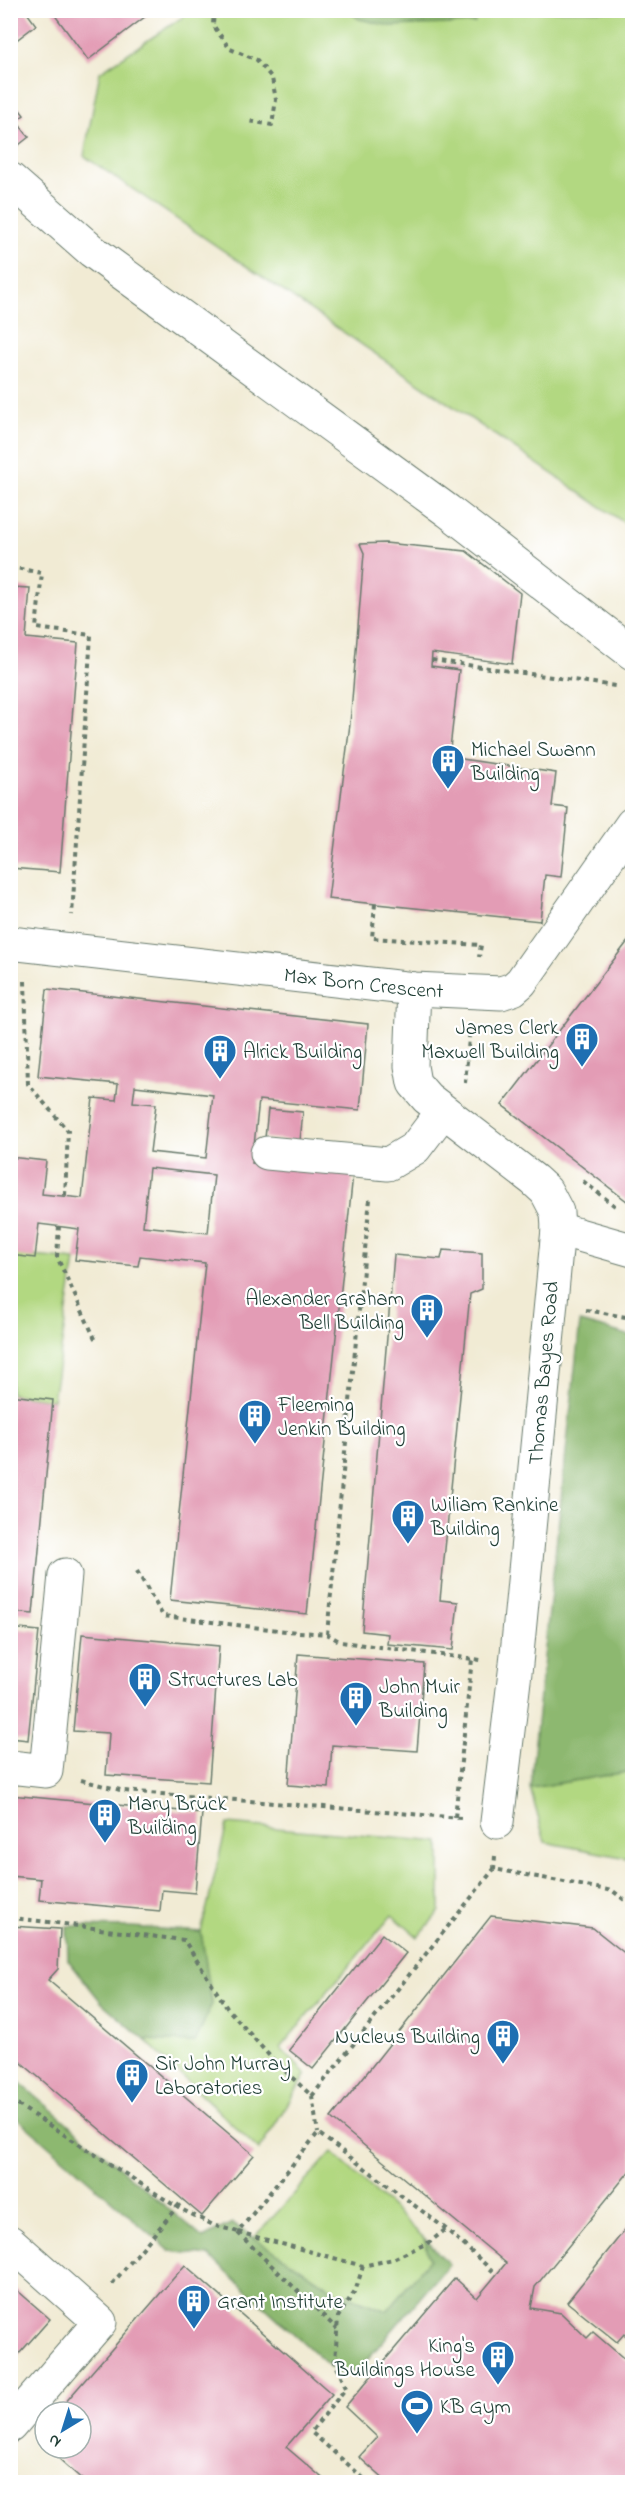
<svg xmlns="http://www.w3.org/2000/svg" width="643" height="2493" font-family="'Indie Flower',sans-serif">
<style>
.green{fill:#b2d881;stroke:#688a5a;stroke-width:1.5}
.forest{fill:#8db86f;stroke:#567a52;stroke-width:1.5}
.building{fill:#e39cb5;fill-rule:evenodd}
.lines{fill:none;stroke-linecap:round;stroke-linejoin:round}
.minor-casing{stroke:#687a6c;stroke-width:35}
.path{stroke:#687a6c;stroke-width:4;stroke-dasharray:4.5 4.5;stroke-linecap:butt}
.minor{stroke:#fff;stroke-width:33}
.labels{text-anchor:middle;stroke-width:4.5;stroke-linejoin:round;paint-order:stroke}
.poi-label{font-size:21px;fill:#1f3d34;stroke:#fff;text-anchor:start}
.street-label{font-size:21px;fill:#1f3d34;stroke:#fff}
</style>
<rect width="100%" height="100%" fill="#fff"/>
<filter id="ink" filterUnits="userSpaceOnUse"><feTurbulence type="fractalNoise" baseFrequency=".0167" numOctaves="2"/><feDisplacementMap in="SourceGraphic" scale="12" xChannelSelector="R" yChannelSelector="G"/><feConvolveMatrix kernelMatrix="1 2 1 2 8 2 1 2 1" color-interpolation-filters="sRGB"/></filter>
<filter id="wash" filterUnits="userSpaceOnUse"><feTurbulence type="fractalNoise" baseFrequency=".008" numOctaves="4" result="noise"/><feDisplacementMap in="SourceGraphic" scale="24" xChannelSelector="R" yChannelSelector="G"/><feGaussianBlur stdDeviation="1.35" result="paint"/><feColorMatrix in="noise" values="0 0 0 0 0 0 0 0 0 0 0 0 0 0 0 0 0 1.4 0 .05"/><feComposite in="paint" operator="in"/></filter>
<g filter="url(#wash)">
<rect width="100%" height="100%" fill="#f1ebd4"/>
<g class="green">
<path d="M183,11h449v517l-548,-372 16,-84 83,-55z"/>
<path d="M11,1254l64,6 -22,140 -42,-6z"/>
<path d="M632,1771v88l-87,-17 -15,-54z"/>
<path d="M227,1824l213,18v69l-22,26 -26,-22 -112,133 26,26 -47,76 -114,-110 50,2 17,-38 -11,-72z"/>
<path d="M332,2152l92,86 6,21 -43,52 -54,-21 -79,-52z"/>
</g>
<g class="forest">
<path d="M348,11h127v12l-85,3 -31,-7z"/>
<path d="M580,1322l52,14v435l-102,17z"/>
<path d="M67,1926l65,1 69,5 11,72 -17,38 -50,-2 -43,-37 -34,-43z"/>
<path d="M19,2082l184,156 29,-15 101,67 54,21 43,-52 -6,-21 25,26 -90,105 -20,6 -130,-119 -39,-5 -159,-138v-14z"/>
</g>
<g id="blocks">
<g class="building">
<path d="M10,10h15l11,15 -26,20z"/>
<path d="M51,10h103l-66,50z"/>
<path d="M10,97l14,18 -8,6 13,16 -19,15z"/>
<path d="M385,543l81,8 54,42 -8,71 -80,-11 -1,13 28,4 -10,87 107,16 -4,33 16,2 -7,69 -16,-2 -5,46 -212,-22 22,-175 14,-171 -4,-9z"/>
<path d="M10,587l20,1 -4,50 52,5 -18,229 -50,-4z"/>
<path d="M632,936v269l-130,-100z"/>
<path d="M47,989l321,35 -8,86 -101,-10 -7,63 101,11 -46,440 -137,-14 35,-337 -65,-7 -2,10 -63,-6 4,-31 -40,-5 -4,34 -25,-3v-98l36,4 -4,33 40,4 11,-100 23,2 2,-16 -80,-8zM135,1086l78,9 -7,63 -56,-6 6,-48 -23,-2zM149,1168l65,7 -6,58 -65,-7z"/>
<path d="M268,1109l35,3 -3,29 -35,-3z"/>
<path d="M443,1250l39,3v36l-12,5 -30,306 18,2 -5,48 -66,-6 1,-10 -26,-3 32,-376 47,4z"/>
<path d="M10,1395l43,5 -20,214 -23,-2z"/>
<path d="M10,1628l29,3 -11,109 -18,-2z"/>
<path d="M82,1634l137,12 -10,136 -103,-7 3,-42 -36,-2z"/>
<path d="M298,1654l126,10 -7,87 -85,-6 -3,43 -41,-3z"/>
<path d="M10,1795l192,18 -7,80 -33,-3 -2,21 -121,-11 2,-21 -31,-3z"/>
<path d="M491,1916l102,12 39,31v209l-97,119 -4,21 30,5 26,25 6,-6 35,30 4,-5v125h-245l-28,-25 18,-20 -32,-30 110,-129 22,20 29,-35 -175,-145z"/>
<path d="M10,1926l50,3 -2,40 -10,11 206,175 -52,61 -192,-163z"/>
<path d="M382,1934l24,19 -93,116 -24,-19z"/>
<path d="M632,2221v121l-8,-8 -7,8 -50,-40z"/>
<path d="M185,2265l147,129 -46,53 41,35h-242l-38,-34h34v-36h-24z"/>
<path d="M10,2284l40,35 -40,45z"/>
<path d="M45,2426v20l-10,-9z"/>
</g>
</g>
</g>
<g filter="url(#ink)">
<use href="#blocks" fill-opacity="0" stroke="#687a6c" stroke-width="1.5"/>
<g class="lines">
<g class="minor-casing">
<g id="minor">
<path d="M10,179l82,72 356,260 184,142"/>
<path id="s1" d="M10,943l404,46 87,4 12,-4 8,-7 111,-158"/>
<path d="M414,989l-3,77 3,17 13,15 107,82 12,11 11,21 1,17 -42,435 -19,158"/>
<path d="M267,1153l121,11 27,-16 28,-37"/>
<path d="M558,1229l74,21"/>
<path d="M10,1767l36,4 19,-196"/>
<path d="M10,2242l90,80 -90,104"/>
</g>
</g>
<g class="path">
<path d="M214,10l-1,15 17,24 27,11 15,18 4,22 -4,25 -23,-4"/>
<path d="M10,243l2,-14"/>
<path d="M10,567l32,6 -6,55 55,7 -19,280"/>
<path d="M432,660l183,26"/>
<path d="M375,904l-3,34 109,7 -2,12"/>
<path d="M25,981l3,103 40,47 -3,65"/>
<path d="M465,1083l5,-56"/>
<path d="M583,1181l32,25"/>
<path d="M59,1226l-2,31 40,86"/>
<path d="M586,1310l46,8"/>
<path d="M137,1571l26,45 123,15 41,3 14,8 140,18"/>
<path d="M327,1634l43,-435"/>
<path d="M81,1780l43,11 337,27"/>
<path d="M455,1817l17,-158"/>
<path d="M495,1856l-1,13 119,22 19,15"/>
<path d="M10,1918c59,5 116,16 174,22l43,68 47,53 38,35 6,37"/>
<path d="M312,2096l182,-227"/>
<path d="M10,2100l167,107 6,-7"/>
<path d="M238,2232l125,34 30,-7 37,-17 16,-13"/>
<path d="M238,2233l99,96"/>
<path d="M363,2266l-7,23 -18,28 -3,45 11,26 -35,44 57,50"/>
<path d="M112,2284l65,-77 36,18 25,7 80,-99 128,96 50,45"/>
<path d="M10,2474l10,8"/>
</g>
<use href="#minor" class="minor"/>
</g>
</g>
<defs>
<g id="building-pin" transform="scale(1.725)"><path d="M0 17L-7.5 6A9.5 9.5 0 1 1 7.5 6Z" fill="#1f6fb2" stroke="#fff"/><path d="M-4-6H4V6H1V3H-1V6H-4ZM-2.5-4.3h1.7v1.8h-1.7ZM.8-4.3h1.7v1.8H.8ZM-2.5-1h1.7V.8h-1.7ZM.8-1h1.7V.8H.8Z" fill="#fff"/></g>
<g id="stadium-pin" transform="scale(1.725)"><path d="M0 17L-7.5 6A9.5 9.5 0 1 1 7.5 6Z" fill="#1f6fb2" stroke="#fff"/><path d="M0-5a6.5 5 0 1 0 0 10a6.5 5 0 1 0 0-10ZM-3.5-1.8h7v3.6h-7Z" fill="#fff"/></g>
</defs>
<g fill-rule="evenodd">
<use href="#building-pin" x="448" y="761"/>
<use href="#building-pin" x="582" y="1039"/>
<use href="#building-pin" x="220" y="1051"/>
<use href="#building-pin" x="427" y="1310"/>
<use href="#building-pin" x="255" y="1416"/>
<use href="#building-pin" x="408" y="1516"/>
<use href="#building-pin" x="145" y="1679"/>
<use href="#building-pin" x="356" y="1698"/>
<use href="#building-pin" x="105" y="1815"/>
<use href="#building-pin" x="503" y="2036"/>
<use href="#building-pin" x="132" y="2075"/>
<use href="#building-pin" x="194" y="2301"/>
<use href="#building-pin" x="498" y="2357"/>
<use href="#stadium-pin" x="417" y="2406"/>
</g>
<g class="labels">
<g class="poi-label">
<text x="471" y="756">Michael Swann<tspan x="471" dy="24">Building</tspan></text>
<text x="559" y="1034" text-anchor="end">James Clerk<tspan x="559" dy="24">Maxwell Building</tspan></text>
<text x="243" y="1058">Alrick Building</text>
<text x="404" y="1305" text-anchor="end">Alexander Graham<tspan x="404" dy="24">Bell Building</tspan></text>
<text x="278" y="1411">Fleeming<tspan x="278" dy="24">Jenkin Building</tspan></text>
<text x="431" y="1511">Wiliam Rankine<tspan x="431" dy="24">Building</tspan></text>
<text x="168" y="1686">Structures Lab</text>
<text x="379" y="1693">John Muir<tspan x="379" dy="24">Building</tspan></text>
<text x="128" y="1810">Mary Brück<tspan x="128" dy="24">Building</tspan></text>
<text x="480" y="2043" text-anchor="end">Nucleus Building</text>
<text x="155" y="2070">Sir John Murray<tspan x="155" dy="24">Laboratories</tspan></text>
<text x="217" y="2308">Grant Institute</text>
<text x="475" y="2352" text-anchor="end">King's<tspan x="475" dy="24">Buildings House</tspan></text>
<text x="440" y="2413">KB Gym</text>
</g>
<g class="street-label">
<text dy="7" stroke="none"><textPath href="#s1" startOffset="356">Max Born Crescent</textPath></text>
<text transform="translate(543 1373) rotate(-85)" y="7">Thomas Bayes Road</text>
</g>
</g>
<rect width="643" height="2493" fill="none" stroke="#fff" stroke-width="36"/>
<g transform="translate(63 2430) rotate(218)"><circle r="28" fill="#ffffff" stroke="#a5b1ae" stroke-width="1.5"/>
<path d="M0-4.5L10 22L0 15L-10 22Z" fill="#1f6fb2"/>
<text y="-9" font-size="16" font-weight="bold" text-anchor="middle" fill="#1f3d34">N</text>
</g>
</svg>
